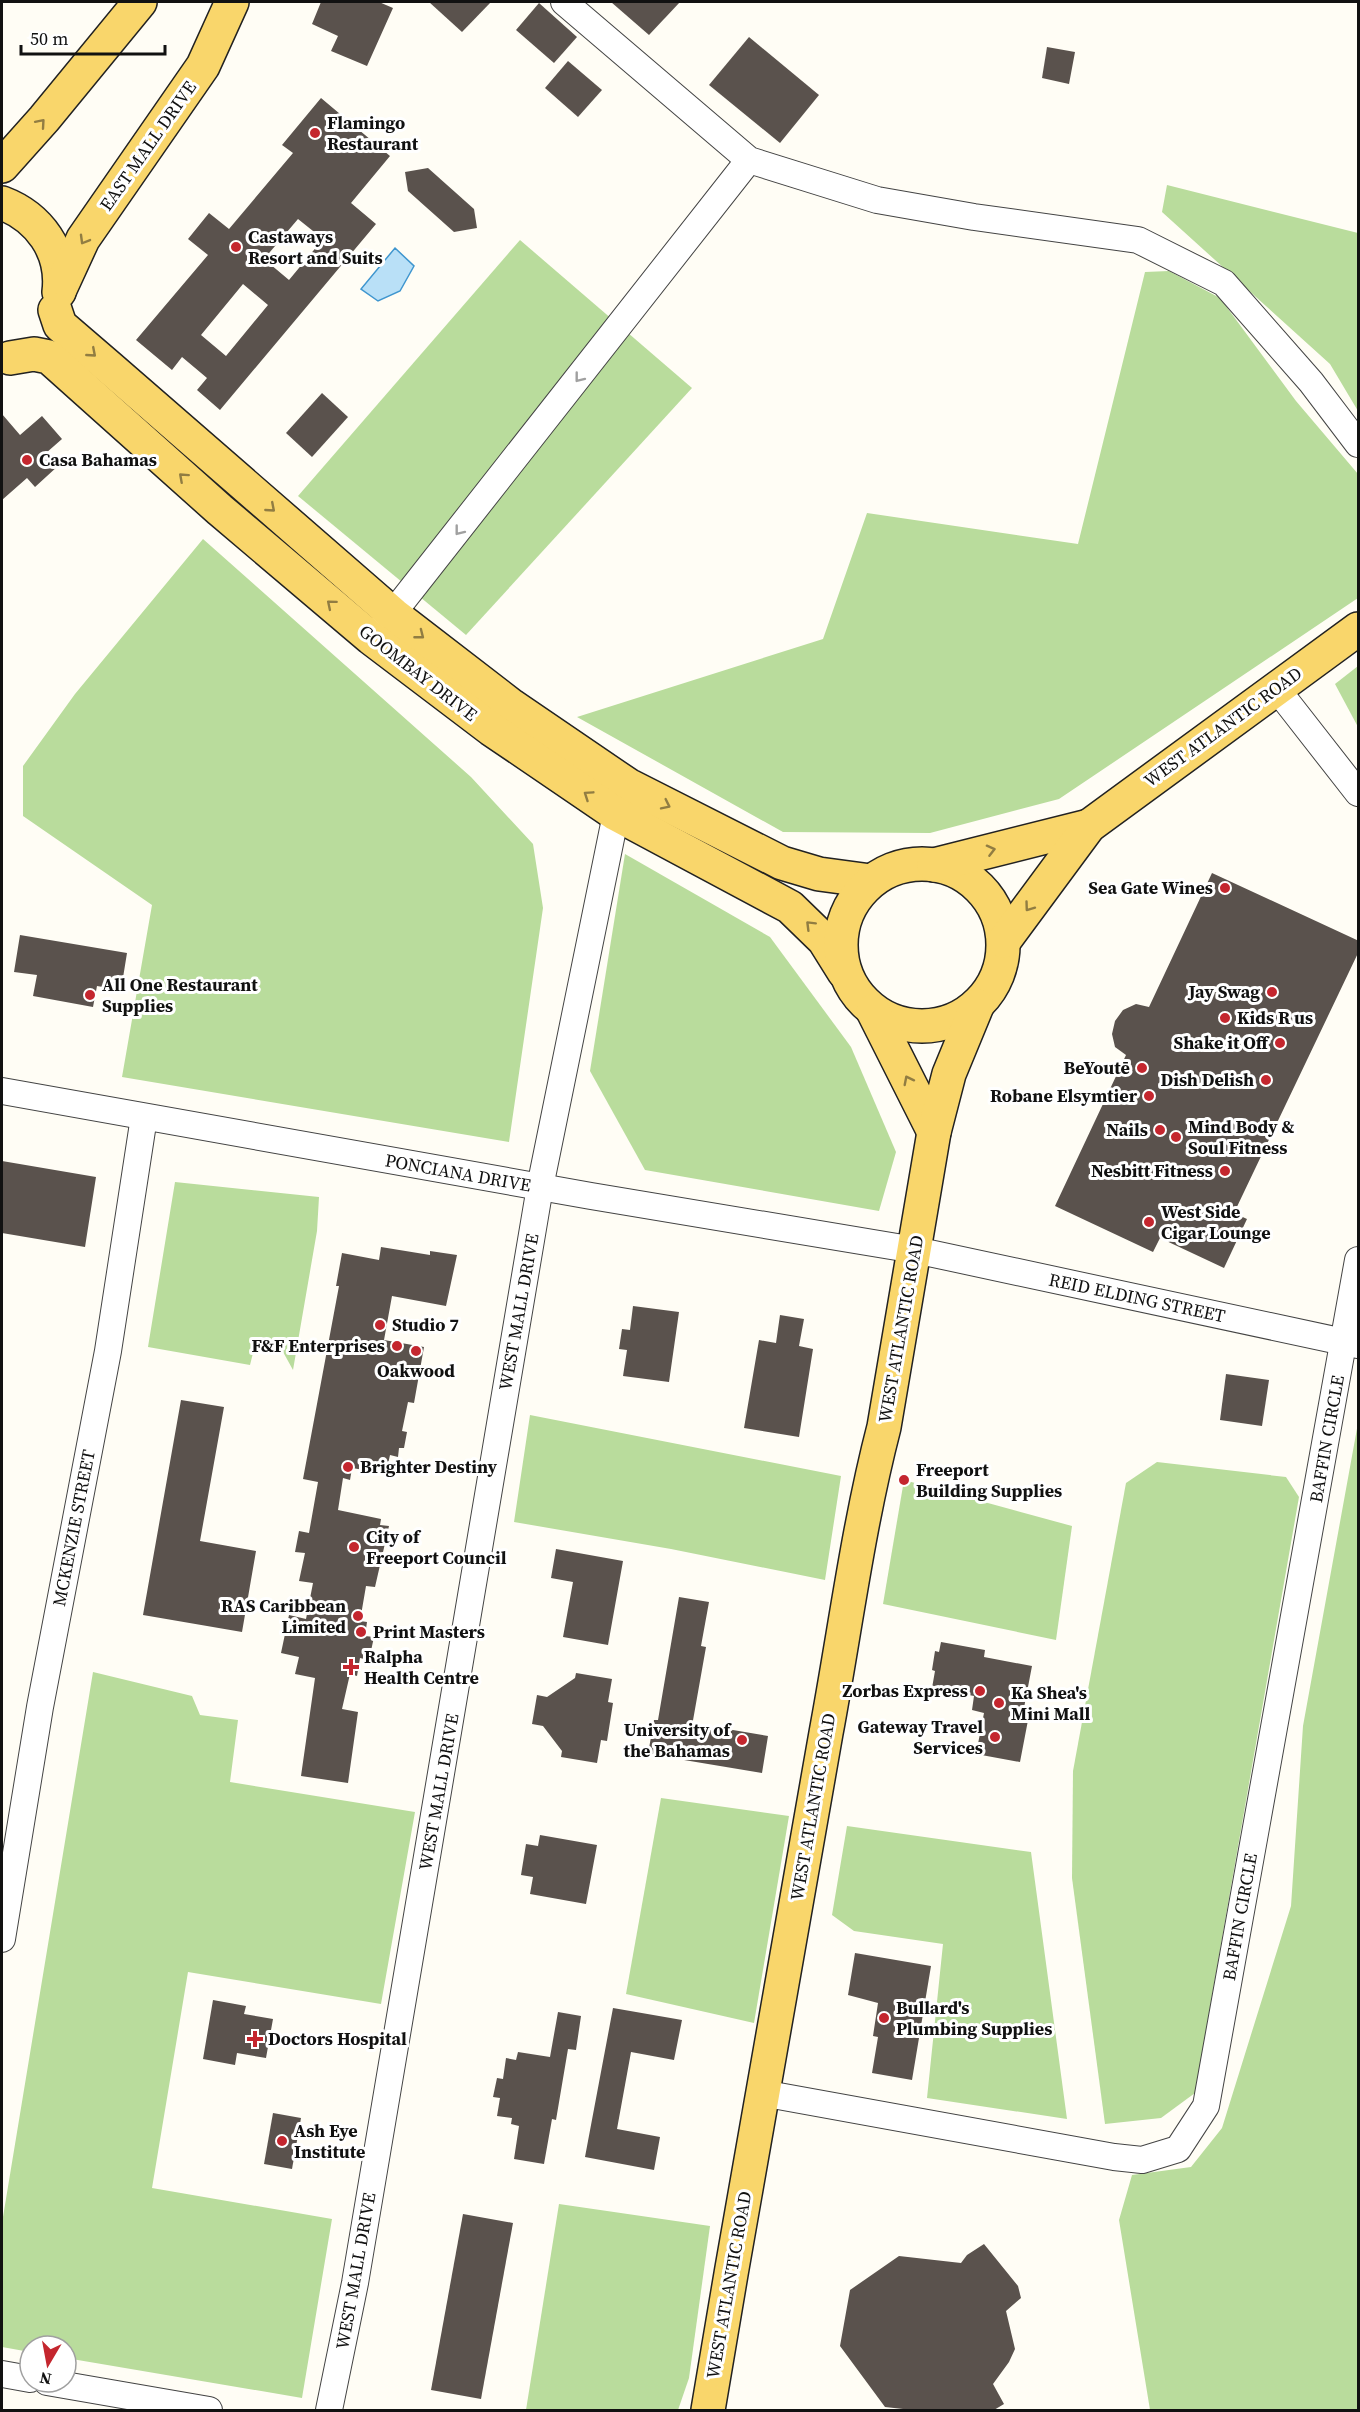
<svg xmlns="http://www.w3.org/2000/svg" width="1360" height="2412" font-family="'Source Serif 4',serif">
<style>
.forest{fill:#b9dc9c}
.water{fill:#b9e0f7;stroke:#3f96cf;stroke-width:1.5}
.building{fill:#5a524d;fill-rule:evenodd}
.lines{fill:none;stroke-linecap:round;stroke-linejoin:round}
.minor-casing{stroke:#444;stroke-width:28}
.major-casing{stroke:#222;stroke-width:36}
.minor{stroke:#fff;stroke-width:26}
.major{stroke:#f9d66b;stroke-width:33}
.oneway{stroke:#917d42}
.oneway2{stroke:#a0a0a0}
.poi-dot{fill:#c4262e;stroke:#fff;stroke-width:2}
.labels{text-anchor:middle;stroke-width:6;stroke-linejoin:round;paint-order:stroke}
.poi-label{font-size:18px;font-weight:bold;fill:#111;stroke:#fff;text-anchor:start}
.street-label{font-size:18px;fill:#111;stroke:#fff}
</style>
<rect width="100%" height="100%" fill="#fffdf5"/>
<g class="forest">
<path d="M1167,185l191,48v178l-28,-47 -168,-152z"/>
<path d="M520,240l172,148 -226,247 -168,-139z"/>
<path d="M1169,271l51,27 76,103 62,73v124l-299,201 -129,34 -147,-1 -206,-115 246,-78 44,-126 211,31 67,-272z"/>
<path d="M203,539l268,238 62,67 10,64 -34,234 -387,-65 30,-172 -129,-89v-50l52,-72z"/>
<path d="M1358,666v61l-23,-43z"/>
<path d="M625,854l145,83 81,110 45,105 -17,59 -234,-41 -55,-99z"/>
<path d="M175,1182l144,15 -2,34 -24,139 -16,-29 -20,-4 -7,28 -102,-18z"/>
<path d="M530,1415l311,61 -16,104 -154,-31 -157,-27z"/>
<path d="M1358,1423v987h-208l-31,-190 13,-45 59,-8 31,-39 69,-222 12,-180z"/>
<path d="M1157,1462l129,15 13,20 -104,596 -34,25 -56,6 -33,-246 1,-107 53,-288z"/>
<path d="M904,1480l168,46 -16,114 -173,-36z"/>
<path d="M93,1672l99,24 8,19 38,5 -8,62 185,30 -34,192 -193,-32 -36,216 180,31 -30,179 -236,-40v-12h-36v6l-28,-5v-124z"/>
<path d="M661,1798l128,18 -35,207 -128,-29z"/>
<path d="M847,1826l184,26 36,267 -140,-21 16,-154 -89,-13 -22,-16z"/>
<path d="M559,2204l151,22 -21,152 -11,32h-152z"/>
</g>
<path class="water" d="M395,248l19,18 -14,25 -22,10 -17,-12z"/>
<g class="building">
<path d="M321,2h58l14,6 -26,58 -36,-15 7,-15 -26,-12z"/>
<path d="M429,2h62l-29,30z"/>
<path d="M611,2h69l-31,33z"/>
<path d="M539,3l38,34 -23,26 -38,-33z"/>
<path d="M749,37l70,58 -39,48 -71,-58z"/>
<path d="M1047,47l28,5 -6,32 -27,-6z"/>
<path d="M568,61l34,29 -24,27 -33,-29z"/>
<path d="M321,98l69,58 -39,47 25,21 -156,186 -23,-20 10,-12 -25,-21 -10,13 -36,-30 72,-85 -20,-16 21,-26 20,16 64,-76 -11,-8zM298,219l25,20 -34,41 -25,-21zM243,284l25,21 -42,51 -25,-21z"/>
<path d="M428,168l46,41 3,19 -23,4 -46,-41 -3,-19z"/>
<path d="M322,393l26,24 -36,40 -26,-24z"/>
<path d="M2,414l18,21 22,-19 20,23 -16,14 12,13 -23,21 -8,-9 -25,22z"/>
<path d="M1212,873l147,68v10l-125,262 13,6 -23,49 -64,-30 -7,14 -98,-46 71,-151 -11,-8 -3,-13 3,-13 8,-11 13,-6 13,3z"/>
<path d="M20,935l107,18 -6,37 -24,-4 -4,21 -60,-11 4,-21 -23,-3z"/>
<path d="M2,1161l94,16 -11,70 -83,-14z"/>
<path d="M381,1247l49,8v-4l27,4 -11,51 -54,-10 -8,44 40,7 -10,56 -6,-1 -6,29 5,1 -3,16h-5l-1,9 -8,-2 -2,9 -22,-4 -2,10 -12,-2 -2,12 -7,-2 -5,32 43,9 -1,6 9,1 -14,61 -9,-1 -6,35 7,1 -2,14 9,1 -5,23 -9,-2 -3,18 -7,-2 -8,35 16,3 -10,71 -47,-7 14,-98 -20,-4 4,-17 -18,-4 8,-38 17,4 7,-36 -14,-2 6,-28 -10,-1 4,-21 10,2 9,-51 -15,-3 36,-193h-3l6,-33 37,7z"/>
<path d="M633,1306l46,6 -10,70 -46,-6 4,-26 -8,-1 3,-20 8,1z"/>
<path d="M780,1315l24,4 -5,27 14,3 -14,88 -55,-9 15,-88 17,3z"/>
<path d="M1226,1374l43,6 -7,46 -42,-6z"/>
<path d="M181,1400l43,7 -24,134 56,10 -14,81 -99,-17z"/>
<path d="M556,1549l67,12 -15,84 -45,-8 10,-55 -22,-4z"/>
<path d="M679,1597l30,5 -8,44 5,1 -14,79 35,6v-3l41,7 -6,37 -114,-19 6,-34h4z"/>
<path d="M941,1642l44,8 -1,7 48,9 -9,47 6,2 -9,47 -44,-8 8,-41 -12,-3 2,-14 -42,-8 3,-17 -3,-1 3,-19 4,1z"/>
<path d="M576,1673l36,6 -4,23 5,1 -6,38 -6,-1 -4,23 -36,-6 1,-6 -19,-25 -11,-2 5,-29 10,2 28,-19z"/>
<path d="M540,1835l57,10 -11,59 -56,-10 3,-17 -12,-2 5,-31 12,2z"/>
<path d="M855,1953l76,13 -19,114 -40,-7 6,-36 -5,-1 5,-33 -30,-8z"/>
<path d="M213,2000l33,6 -2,8 29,5 -7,39 -29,-5 -2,12 -32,-6z"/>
<path d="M613,2008l69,12 -8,40 -43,-8 -14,77 43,8 -6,33 -69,-13z"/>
<path d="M558,2012l23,4 -5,34 -8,-1 -12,71 -4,-1 -8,45 -30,-5 5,-33 -8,-2 1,-6 -15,-2 3,-18 -7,-1 4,-19 6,1 3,-21 10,2 2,-8 32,5z"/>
<path d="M273,2113l28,5 -9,51 -28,-5z"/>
<path d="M463,2214l50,9 -32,176 -50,-9z"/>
<path d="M984,2244l34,42 3,12 -15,13 9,38 -6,13 -16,22 11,20 -10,6h-82l-27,-3 -45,-61 10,-56 49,-34 62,7 6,-8z"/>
</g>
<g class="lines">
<g class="minor-casing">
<g id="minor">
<path d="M564,2l185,158 128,40 97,17 164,23 86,43 87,99 47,62"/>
<path d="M382,627l367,-467"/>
<path d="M1276,688l82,105"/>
<path d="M2,1091l589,105 324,54 443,95"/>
<path d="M2,1939l38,-232 68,-356 36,-234"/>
<path d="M762,2093l352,64 28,3 36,-11 28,-43 152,-846"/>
<path d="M2,2374l28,5"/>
<path d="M47,2382l162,28"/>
<path d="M329,2410l26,-127 185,-1096 76,-373 6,-14"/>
</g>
</g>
<g class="major-casing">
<g id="major">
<path d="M2,166l42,-47 96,-117"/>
<path d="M2,203c37,14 62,48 57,89"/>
<path d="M60,289l23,-50 120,-173 29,-64"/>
<path d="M55,310l5,15 50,43 284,247 118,91 116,79 154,78 37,11 52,7"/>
<path d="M10,358l24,-4 15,3 171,153 151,128 120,91 125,85 174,93 34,33 20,32"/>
<circle cx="922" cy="945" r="81"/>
<path d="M934,865l155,-39"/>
<path d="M1004,941l85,-115 269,-197"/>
<path d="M873,1011l61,121"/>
<path d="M708,2410c38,-226 77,-452 118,-677 19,-102 32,-206 58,-306l50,-295 15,-58 28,-68"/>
</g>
</g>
<use href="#minor" class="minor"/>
<use href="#major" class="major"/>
</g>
<defs><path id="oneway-chevron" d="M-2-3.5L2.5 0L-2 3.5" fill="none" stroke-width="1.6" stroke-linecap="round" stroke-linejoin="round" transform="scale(1.5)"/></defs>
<g class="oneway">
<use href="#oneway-chevron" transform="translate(41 123) rotate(-49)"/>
<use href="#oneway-chevron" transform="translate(84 240) rotate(120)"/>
<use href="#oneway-chevron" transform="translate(92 353) rotate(41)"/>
<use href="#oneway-chevron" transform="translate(183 477) rotate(-138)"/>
<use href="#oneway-chevron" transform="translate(271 508) rotate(41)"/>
<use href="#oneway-chevron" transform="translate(331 604) rotate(-140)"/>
<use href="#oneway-chevron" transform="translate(420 635) rotate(38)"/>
<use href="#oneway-chevron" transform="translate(588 795) rotate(-146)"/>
<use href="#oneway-chevron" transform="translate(666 805) rotate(26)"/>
<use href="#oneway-chevron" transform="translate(991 850) rotate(-14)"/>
<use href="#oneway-chevron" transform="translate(1029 907) rotate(126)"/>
<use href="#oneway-chevron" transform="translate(810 925) rotate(-135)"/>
<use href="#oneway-chevron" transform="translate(908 1080) rotate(-117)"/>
</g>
<g class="oneway2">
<use href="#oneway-chevron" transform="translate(579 378) rotate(128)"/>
<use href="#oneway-chevron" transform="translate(459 531) rotate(128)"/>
</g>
<g class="poi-dot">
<circle cx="315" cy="133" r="6"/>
<circle cx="236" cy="247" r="6"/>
<circle cx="27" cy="460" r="6"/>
<circle cx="1225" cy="888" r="6"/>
<circle cx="1272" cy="992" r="6"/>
<circle cx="90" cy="995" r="6"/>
<circle cx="1225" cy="1018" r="6"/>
<circle cx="1280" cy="1043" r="6"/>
<circle cx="1142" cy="1068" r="6"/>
<circle cx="1266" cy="1080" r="6"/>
<circle cx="1149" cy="1096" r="6"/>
<circle cx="1160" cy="1130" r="6"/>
<circle cx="1176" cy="1137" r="6"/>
<circle cx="1225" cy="1171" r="6"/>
<circle cx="1149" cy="1222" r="6"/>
<circle cx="380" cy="1325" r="6"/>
<circle cx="397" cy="1346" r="6"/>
<circle cx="416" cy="1351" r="6"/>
<circle cx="348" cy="1467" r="6"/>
<circle cx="904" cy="1480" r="6"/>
<circle cx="354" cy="1547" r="6"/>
<circle cx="358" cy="1616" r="6"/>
<circle cx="361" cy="1632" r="6"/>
<path d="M348 1658h6v6h6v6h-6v6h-6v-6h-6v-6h6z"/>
<circle cx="980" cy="1691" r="6"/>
<circle cx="999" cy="1703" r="6"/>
<circle cx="995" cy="1737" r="6"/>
<circle cx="742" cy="1740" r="6"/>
<circle cx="884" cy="2018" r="6"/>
<path d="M252 2030h6v6h6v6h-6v6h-6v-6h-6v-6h6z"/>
<circle cx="282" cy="2141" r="6"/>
</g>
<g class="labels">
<g class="poi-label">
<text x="327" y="129">Flamingo<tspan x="327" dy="21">Restaurant</tspan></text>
<text x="248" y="243">Castaways<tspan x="248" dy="21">Resort and Suits</tspan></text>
<text x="39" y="466">Casa Bahamas</text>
<text x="1213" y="894" text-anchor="end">Sea Gate Wines</text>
<text x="102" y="991">All One Restaurant<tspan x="102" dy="21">Supplies</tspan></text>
<text x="1260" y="998" text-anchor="end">Jay Swag</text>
<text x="1237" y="1024">Kids R us</text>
<text x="1268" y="1049" text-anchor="end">Shake it Off</text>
<text x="1130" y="1074" text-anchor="end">BeYoutē</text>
<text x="1254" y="1086" text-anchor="end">Dish Delish</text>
<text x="1137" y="1102" text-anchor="end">Robane Elsymtier</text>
<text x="1188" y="1133">Mind Body &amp;<tspan x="1188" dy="21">Soul Fitness</tspan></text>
<text x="1148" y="1136" text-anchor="end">Nails</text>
<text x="1213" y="1177" text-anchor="end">Nesbitt Fitness</text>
<text x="1161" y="1218">West Side<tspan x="1161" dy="21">Cigar Lounge</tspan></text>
<text x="392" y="1331">Studio 7</text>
<text x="385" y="1352" text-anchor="end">F&amp;F Enterprises</text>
<text x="416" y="1377" text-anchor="middle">Oakwood</text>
<text x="360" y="1473">Brighter Destiny</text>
<text x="916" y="1476">Freeport<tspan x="916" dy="21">Building Supplies</tspan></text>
<text x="366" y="1543">City of<tspan x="366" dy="21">Freeport Council</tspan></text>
<text x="346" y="1612" text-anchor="end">RAS Caribbean<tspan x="346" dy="21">Limited</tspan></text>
<text x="373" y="1638">Print Masters</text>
<text x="364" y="1663">Ralpha<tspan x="364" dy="21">Health Centre</tspan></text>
<text x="968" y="1697" text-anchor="end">Zorbas Express</text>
<text x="1011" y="1699">Ka Shea's<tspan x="1011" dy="21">Mini Mall</tspan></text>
<text x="983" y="1733" text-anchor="end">Gateway Travel<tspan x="983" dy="21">Services</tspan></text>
<text x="730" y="1736" text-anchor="end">University of<tspan x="730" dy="21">the Bahamas</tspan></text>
<text x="896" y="2014">Bullard's<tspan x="896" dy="21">Plumbing Supplies</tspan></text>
<text x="268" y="2045">Doctors Hospital</text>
<text x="294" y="2137">Ash Eye<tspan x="294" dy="21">Institute</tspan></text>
</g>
<g class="street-label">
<text transform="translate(148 146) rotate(-55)" y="6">EAST MALL DRIVE</text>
<text transform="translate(418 673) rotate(38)" y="6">GOOMBAY DRIVE</text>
<text transform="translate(1223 727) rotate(-36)" y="6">WEST ATLANTIC ROAD</text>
<text transform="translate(458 1173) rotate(10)" y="6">PONCIANA DRIVE</text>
<text transform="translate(1137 1298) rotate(12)" y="6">REID ELDING STREET</text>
<text transform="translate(519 1312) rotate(-80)" y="6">WEST MALL DRIVE</text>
<text transform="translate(901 1329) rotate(-80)" y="6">WEST ATLANTIC ROAD</text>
<text transform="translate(1327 1439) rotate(-80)" y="6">BAFFIN CIRCLE</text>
<text transform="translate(74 1528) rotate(-79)" y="6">MCKENZIE STREET</text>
<text transform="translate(439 1792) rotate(-80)" y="6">WEST MALL DRIVE</text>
<text transform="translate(813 1807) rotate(-80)" y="6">WEST ATLANTIC ROAD</text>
<text transform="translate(1240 1917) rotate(-80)" y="6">BAFFIN CIRCLE</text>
<text transform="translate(356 2271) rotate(-80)" y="6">WEST MALL DRIVE</text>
<text transform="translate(729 2285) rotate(-80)" y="6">WEST ATLANTIC ROAD</text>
</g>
</g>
<rect width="1360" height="2412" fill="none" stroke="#111111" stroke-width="6"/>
<g transform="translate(48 2364) rotate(190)"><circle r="28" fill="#ffffff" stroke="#a0a0a0" stroke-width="1.5"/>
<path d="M0-4.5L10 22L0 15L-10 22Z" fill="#c4262e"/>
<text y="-9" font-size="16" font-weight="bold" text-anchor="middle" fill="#111111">N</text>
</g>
<path d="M21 45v9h144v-9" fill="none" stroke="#111111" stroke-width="3"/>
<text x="30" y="45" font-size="18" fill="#111111" stroke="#ffffff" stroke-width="4.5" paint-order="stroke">50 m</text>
</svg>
